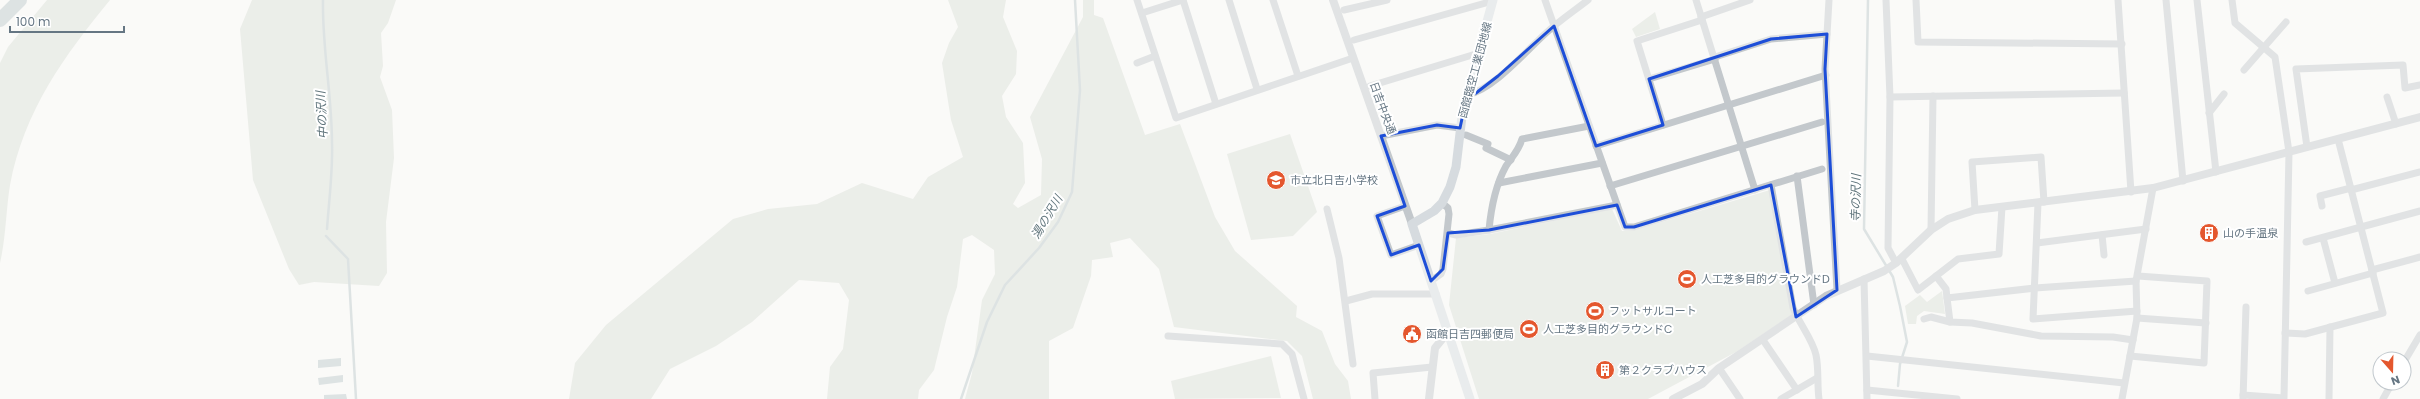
<svg xmlns="http://www.w3.org/2000/svg" width="2420" height="399" font-family="Poppins,'Noto Sans JP',sans-serif">
<style>
.green{fill:#dadfd7}
.water{fill:#bbc7cb}
.lines{fill:none;stroke-linecap:round;stroke-linejoin:round}
.stream{stroke:#bbc7cb;stroke-width:2.5}
.river{stroke:#bbc7cb;stroke-width:14}
.minor{stroke:#c3c8cc;stroke-width:7}
.tertiary{stroke:#c3c8cc;stroke-width:8}
.secondary{stroke:#d6dbdf;stroke-width:9}
.marked{fill:none;stroke:#1d4ed8;stroke-width:3;stroke-linejoin:round}
.labels{text-anchor:middle;stroke-width:4;stroke-linejoin:round;paint-order:stroke}
.street-label{font-size:11px;fill:#657683;stroke:#fff}
.poi-label{font-size:11px;fill:#657683;stroke:#fff;text-anchor:start}
.water-label{font-size:12px;font-style:italic;fill:#60757c;stroke:#fff}
</style>
<rect width="100%" height="100%" fill="#fafaf8"/>
<g class="green">
<path d="M47,0h63c-46,56 -86,111 -100,185 -4,25 -4,52 -10,78v-200l8,-16z"/>
<path d="M252,0h144l-8,23 -7,10 2,33 -3,11 12,33 2,48 -8,64 1,51 -8,13 -65,-4 -15,3 -10,-16 -36,-89 -13,-151z"/>
<path d="M948,0h58l-3,17 14,34 -1,23 -14,22 4,21 17,26 2,40 -12,21 5,4 23,-13 1,-36 -12,-42 53,-100v-17h11v15l9,3 42,117 35,-11 35,93 20,34 62,55 -1,11 26,14 13,33 13,17 3,18h-38l-11,-43 -15,-15 -113,-14 -15,-58 -29,-31 -20,5 3,14 -21,3 -1,16 -18,52 -24,13v58h-84l7,-26 10,-73 13,-26 -1,-24 -22,-15 -9,4 -6,48 -10,30 -13,53 -15,20 -1,9h-91l3,-32 13,-18 6,-49 -10,-17 -40,-3 -47,42 -36,24 -46,23 -19,30h-82l6,-36 31,-38 127,-106 35,-10 49,-5 45,-21 51,16 15,-22 35,-20 -12,-37 -9,-57 7,-20 9,-16z"/>
<path d="M1655,12l5,17 -24,8 -4,-8z"/>
<path d="M1290,134l27,78 -24,24 -42,4 -24,-86z"/>
<path d="M1770,190l23,124 -57,38 -88,47h-169l-30,-94 7,-67 34,-4 122,-25 10,22 13,-1z"/>
<path d="M1942,291l3,23 -21,-3 -7,5 -1,8h-8l-3,-18 15,-11 7,7z"/>
<path d="M1271,356l10,42 -106,1 -4,-18z"/>
</g>
<g class="water">
<path d="M341,358v8l-23,2v-8z"/>
<path d="M343,375v7l-24,3 -1,-7z"/>
<path d="M346,394l1,5h-23v-4z"/>
</g>
<g class="lines">
<g class="stream">
<path d="M323,0c-1,48 9,95 9,143 1,28 -3,57 -5,86"/>
<path d="M1868,0l-4,229 29,48 7,29 7,36 -7,22 -2,22"/>
<path d="M326,236l22,23 8,140"/>
<path d="M961,399l26,-77 18,-37 34,-37 19,-26 14,-30 8,-102 -5,-90"/>
</g>
<path class="river" d="M0,20l20,-20"/>
<g class="minor">
<path d="M1137,0l39,118 177,-60"/>
<path d="M1183,0l33,104"/>
<path d="M1229,0l28,89"/>
<path d="M1273,0l25,76"/>
<path d="M1545,0l80,227h9l188,-58"/>
<path d="M1696,0l59,190"/>
<path d="M1829,0l-4,69 12,221"/>
<path d="M1886,0l4,97 -2,151 8,15"/>
<path d="M1916,0l2,42 204,2"/>
<path d="M2118,0l13,192"/>
<path d="M2166,0l17,181"/>
<path d="M2197,0l19,172"/>
<path d="M2232,0l3,23 40,34 14,95 -5,246 -41,-3"/>
<path d="M1344,10l43,-10"/>
<path d="M1142,13l41,-13"/>
<path d="M1701,17l49,-17"/>
<path d="M1354,40l139,-39"/>
<path d="M1715,57l56,-18 56,-5"/>
<path d="M1137,63l18,-7"/>
<path d="M2244,70l42,-48"/>
<path d="M1649,79l66,-20"/>
<path d="M1370,86l109,-33"/>
<path d="M1467,95c26,-5 59,-44 79,-62 13,-12 28,-22 42,-33"/>
<path d="M1890,97l234,-4"/>
<path d="M2387,97l9,27"/>
<path d="M2209,113l15,-19"/>
<path d="M1663,125l-26,-84 65,-21"/>
<path d="M1466,135l22,9 -2,4 25,12"/>
<path d="M1381,136l56,-11 23,3"/>
<path d="M1596,146l230,-71"/>
<path d="M2307,147l-11,-78 107,-4 2,23 15,-3"/>
<path d="M1797,176l17,129"/>
<path d="M1499,183l103,-20"/>
<path d="M1771,185l22,123c6,15 20,32 23,47 3,14 1,30 3,44"/>
<path d="M1610,186l212,-64"/>
<path d="M2351,190l69,-18"/>
<path d="M2038,203l-5,116 104,-8"/>
<path d="M1405,206l-28,10 14,39 28,-10"/>
<path d="M2322,206l-2,-10 31,-8"/>
<path d="M1327,209l12,49 14,106"/>
<path d="M1975,210l-3,-48 69,-5 3,45"/>
<path d="M1489,230c2,-22 6,-44 17,-64 6,-9 13,-16 16,-27l67,-13"/>
<path d="M1931,230l2,-134"/>
<path d="M1448,233l8,2 33,-5 128,-25"/>
<path d="M2102,235l2,20"/>
<path d="M2323,238l12,45"/>
<path d="M2306,242l114,-31"/>
<path d="M2037,243l109,-14"/>
<path d="M1902,259l16,31 40,-31 41,-5 3,-47"/>
<path d="M2372,270l48,-13"/>
<path d="M1936,276l10,13 1,9 88,-10 101,-7"/>
<path d="M1864,279l3,120"/>
<path d="M1431,281l10,-7 2,-5 6,-55 -1,-6 -6,-5"/>
<path d="M2308,291l65,-18"/>
<path d="M1947,298l3,24 22,1 69,13 72,1 20,3"/>
<path d="M1346,301l26,-7h64"/>
<path d="M2137,318l69,5"/>
<path d="M1924,319l7,-2 19,5"/>
<path d="M2285,333l20,1 78,-21 -45,-174"/>
<path d="M1168,336l114,8 10,10 12,45"/>
<path d="M1763,340l34,50"/>
<path d="M1867,356l257,27"/>
<path d="M2130,356l74,7 3,-82 -69,-5"/>
<path d="M2404,362l16,-27"/>
<path d="M1719,368l21,31"/>
<path d="M1867,390l90,9"/>
<path d="M1375,399l-2,-26 59,-6"/>
<path d="M1781,399l36,-21"/>
<path d="M2122,399l15,-81 -1,-37 17,-93"/>
<path d="M2243,399l3,-92"/>
<path d="M2329,399l1,-72"/>
<path d="M2383,399l9,-16"/>
</g>
<g class="tertiary">
<path d="M1333,0l79,224"/>
<path d="M1429,399l6,-51 13,-16"/>
<path d="M1673,399l29,-15 17,-16 107,-72 58,-25 12,-8 35,-33 17,-11 27,-9 178,-22 267,-71"/>
</g>
<path class="secondary" d="M1470,399l-58,-175 22,-13 8,-8 8,-16 6,-20 7,-59 30,-108"/>
</g>
<path d="M0 0H2420V399H0ZM1554,26l42,120 67,-21 -14,-46 122,-40 56,-5 -2,35 12,221 -41,27 -25,-132 -137,42h-9l-8,-22 -128,25 -41,3 -5,36 -12,12 -12,-36 -28,10 -14,-39 28,-10 -24,-70 56,-11 23,3 7,-33 9,-2 22,-17z" fill="#fafaf8" fill-opacity=".55" fill-rule="evenodd"/>
<path class="marked" d="M1554,26l42,120 67,-21 -14,-46 122,-40 56,-5 -2,35 12,221 -41,27 -25,-132 -137,42h-9l-8,-22 -128,25 -41,3 -5,36 -12,12 -12,-36 -28,10 -14,-39 28,-10 -24,-70 56,-11 23,3 7,-33 9,-2 22,-17z"/>
<defs>
<g id="school-disc" transform="scale(1)"><circle r="9.5" fill="#e4572e" stroke="#fff"/><path d="M0-5L7-2L0 1L-7-2ZM-4 1L0 2.5L4 1V4Q0 6-4 4Z" fill="#fff"/></g>
<g id="building-disc" transform="scale(1)"><circle r="9.5" fill="#e4572e" stroke="#fff"/><path d="M-4-6H4V6H1V3H-1V6H-4ZM-2.5-4.3h1.7v1.8h-1.7ZM.8-4.3h1.7v1.8H.8ZM-2.5-1h1.7V.8h-1.7ZM.8-1h1.7V.8H.8Z" fill="#fff"/></g>
<g id="stadium-disc" transform="scale(1)"><circle r="9.5" fill="#e4572e" stroke="#fff"/><path d="M0-5a6.5 5 0 1 0 0 10a6.5 5 0 1 0 0-10ZM-3.5-1.8h7v3.6h-7Z" fill="#fff"/></g>
<g id="civic-disc" transform="scale(1)"><circle r="9.5" fill="#e4572e" stroke="#fff"/><path d="M-.6-6.5H3V-4.5H.6V-3L4-1V1h2V6H-6V1h2V-1L-.6-3ZM-1.2 2.5V6h2.4V2.5Z" fill="#fff"/></g>
</defs>
<g fill-rule="evenodd">
<use href="#school-disc" x="1276" y="180"/>
<use href="#building-disc" x="2209" y="233"/>
<use href="#stadium-disc" x="1687" y="279"/>
<use href="#stadium-disc" x="1595" y="311"/>
<use href="#stadium-disc" x="1529" y="329"/>
<use href="#civic-disc" x="1412" y="334"/>
<use href="#building-disc" x="1605" y="370"/>
</g>
<g class="labels">
<g class="street-label">
<text transform="translate(1475 70) rotate(-75)" y="4">函館臨空工業団地線</text>
<text transform="translate(1383 108) rotate(70)" y="4">日吉中央通</text>
</g>
<g class="poi-label">
<text x="1290" y="184">市立北日吉小学校</text>
<text x="2223" y="237">山の手温泉</text>
<text x="1701" y="283">人工芝多目的グラウンドD</text>
<text x="1609" y="315">フットサルコート</text>
<text x="1543" y="333">人工芝多目的グラウンドC</text>
<text x="1426" y="338">函館日吉四郵便局</text>
<text x="1619" y="374">第２クラブハウス</text>
</g>
<g class="water-label">
<text transform="translate(322 115) rotate(-93)" y="4">中の沢川</text>
<text transform="translate(1856 198) rotate(-89)" y="4">寺の沢川</text>
<text transform="translate(1047 217) rotate(-59)" y="4">湯の沢川</text>
</g>
</g>
<g transform="translate(2392 371) rotate(160)"><circle r="19" fill="#ffffff" stroke="#c1c8cd"/>
<path d="M0-3L7 15L0 10L-7 15Z" fill="#e4572e"/>
<text y="-6" font-size="11" font-weight="bold" text-anchor="middle" fill="#657683">N</text>
</g>
<path d="M10 26v6h114v-6" fill="none" stroke="#657683" stroke-width="2"/>
<text x="16" y="26" font-size="12" fill="#657683" stroke="#ffffff" stroke-width="3" paint-order="stroke">100 m</text>
</svg>
